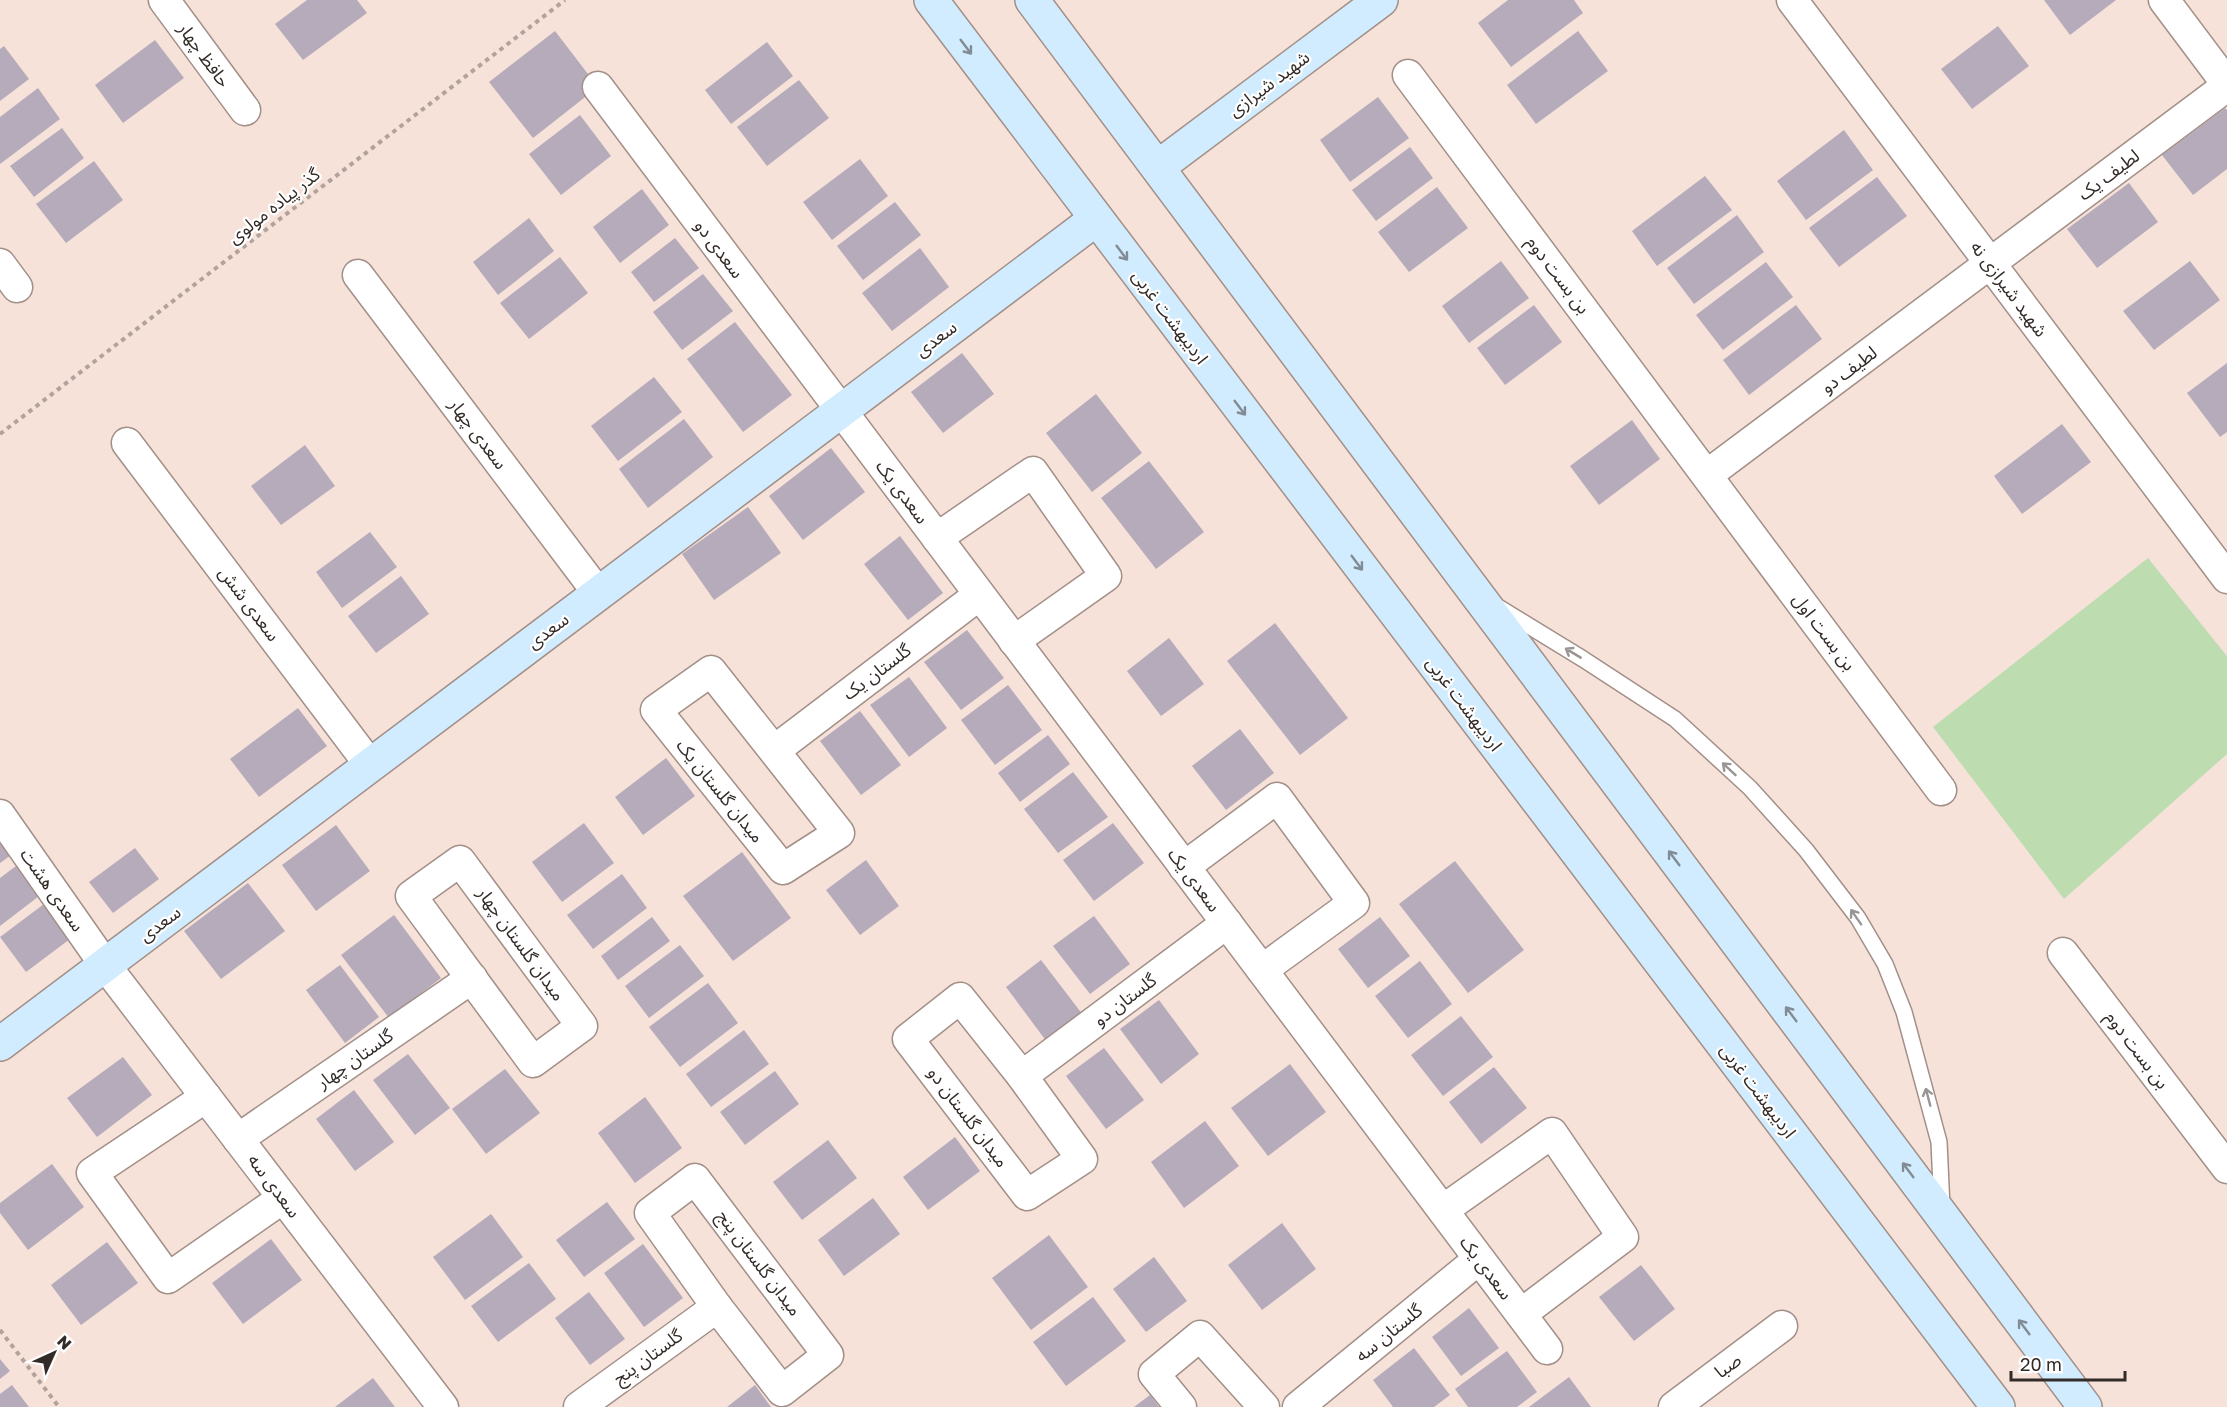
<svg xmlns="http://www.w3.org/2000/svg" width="2227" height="1407" font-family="'Golos Text','Noto Sans Arabic',sans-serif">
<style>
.green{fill:#bdddb1}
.building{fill:#b5abbb}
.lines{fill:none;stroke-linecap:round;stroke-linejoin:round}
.lane-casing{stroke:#a28f87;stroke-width:18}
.street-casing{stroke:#a28f87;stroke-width:33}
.secondary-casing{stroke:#a28f87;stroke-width:36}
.path{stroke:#b2a29c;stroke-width:4;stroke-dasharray:4.5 4.5;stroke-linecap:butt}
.lane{stroke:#fff;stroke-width:15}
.street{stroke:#fff;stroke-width:30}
.secondary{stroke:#d1ecff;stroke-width:33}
.oneway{stroke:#828c94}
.oneway2{stroke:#999594}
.labels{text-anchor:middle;stroke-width:4.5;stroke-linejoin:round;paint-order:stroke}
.street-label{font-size:18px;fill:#332b28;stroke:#fff}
</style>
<rect width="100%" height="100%" fill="#f7e2da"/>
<path class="green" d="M2148,558l79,98v98l-163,145 -131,-172z"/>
<g class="building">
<path d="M307,0h50l10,13 -64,47 -28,-36z"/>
<path d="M1508,0h66l9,13 -72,54 -33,-44z"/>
<path d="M2044,0h72l-46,35z"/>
<path d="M1998,26l31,40 -57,43 -31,-40z"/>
<path d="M555,31l43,56 -65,51 -44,-56z"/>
<path d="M1578,31l30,40 -72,53 -29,-39z"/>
<path d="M155,40l29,38 -61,45 -28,-38z"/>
<path d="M767,42l26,34 -62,48 -26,-34z"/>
<path d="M4,46l25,33 -29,22v-52z"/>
<path d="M799,80l30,38 -62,48 -30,-39z"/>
<path d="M38,88l22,31 -60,45v-47z"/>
<path d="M1378,97l31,41 -59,44 -30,-42z"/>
<path d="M2225,108l2,2v59l-34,26 -31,-40z"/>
<path d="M580,115l31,41 -50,39 -32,-41z"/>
<path d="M62,128l22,30 -50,39 -24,-31z"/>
<path d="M1844,130l29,40 -67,50 -29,-39z"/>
<path d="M1410,147l23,31 -57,43 -24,-31z"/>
<path d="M860,159l28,37 -56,44 -29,-38z"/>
<path d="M94,161l29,39 -57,43 -30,-39z"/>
<path d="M1705,176l27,34 -75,56 -25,-35z"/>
<path d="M1877,177l30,39 -68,51 -30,-39z"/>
<path d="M2129,183l29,39 -61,46 -30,-39z"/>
<path d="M1437,187l31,41 -59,44 -31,-40z"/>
<path d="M642,189l27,36 -49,38 -27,-36z"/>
<path d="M895,202l26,33 -58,45 -26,-34z"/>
<path d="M1737,215l27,37 -70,52 -27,-36z"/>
<path d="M529,218l25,33 -56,44 -25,-33z"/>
<path d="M675,238l24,30 -45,34 -23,-30z"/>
<path d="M920,248l29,39 -57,44 -30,-38z"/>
<path d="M560,257l28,36 -59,46 -29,-36z"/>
<path d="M1501,261l28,37 -60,45 -27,-37z"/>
<path d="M2190,261l30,39 -66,50 -31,-39z"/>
<path d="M1766,262l27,35 -70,53 -27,-35z"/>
<path d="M703,274l30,37 -51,39 -29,-38z"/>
<path d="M1534,305l28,37 -57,43 -28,-37z"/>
<path d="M1796,305l26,34 -73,56 -26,-35z"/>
<path d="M735,322l57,73 -49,37 -56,-73z"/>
<path d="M962,353l32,41 -51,39 -32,-41z"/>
<path d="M2227,363v69l-7,5 -33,-44z"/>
<path d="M654,377l28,35 -64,49 -27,-35z"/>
<path d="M1096,394l46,59 -50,39 -46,-59z"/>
<path d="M684,419l29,38 -65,51 -29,-39z"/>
<path d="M1632,420l28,39 -61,46 -29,-39z"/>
<path d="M2062,424l29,38 -69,52 -28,-38z"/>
<path d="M305,445l30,41 -54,39 -30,-39z"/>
<path d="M831,448l34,44 -62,48 -34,-44z"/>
<path d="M1149,461l55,71 -48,37 -55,-71z"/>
<path d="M748,507l33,46 -67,47 -32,-46z"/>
<path d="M370,532l27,35 -55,41 -26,-36z"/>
<path d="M900,536l43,57 -35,27 -44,-56z"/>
<path d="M401,576l28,38 -53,39 -28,-37z"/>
<path d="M1275,623l73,95 -48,37 -73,-94z"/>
<path d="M967,630l37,48 -43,32 -37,-48z"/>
<path d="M1169,638l35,46 -43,32 -34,-45z"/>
<path d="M909,677l38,51 -38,29 -39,-52z"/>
<path d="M1008,685l34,45 -47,35 -34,-45z"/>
<path d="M298,708l29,38 -68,51 -29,-38z"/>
<path d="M860,711l41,54 -40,30 -41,-54z"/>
<path d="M1240,729l34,44 -48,37 -34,-44z"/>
<path d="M1048,735l22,29 -50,38 -22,-29z"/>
<path d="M666,758l29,38 -52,39 -28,-38z"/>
<path d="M1073,772l35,45 -50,36 -34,-44z"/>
<path d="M584,823l30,40 -52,39 -30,-40z"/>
<path d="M1113,823l31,40 -50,38 -31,-41z"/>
<path d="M336,825l34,46 -54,40 -34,-46z"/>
<path d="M0,834l14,19 -14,10z"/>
<path d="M135,848l24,31 -46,34 -24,-31z"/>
<path d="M742,852l49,66 -58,43 -50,-65z"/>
<path d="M866,860l33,46 -39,29 -34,-45z"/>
<path d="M1455,861l69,89 -56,43 -69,-89z"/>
<path d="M20,863l23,30 -43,33v-48z"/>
<path d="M622,874l25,34 -54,41 -26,-34z"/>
<path d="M248,883l37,48 -64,48 -37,-48z"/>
<path d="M48,901l26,35 -48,36 -26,-35z"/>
<path d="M394,915l47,63 -52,40 -48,-63z"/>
<path d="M1094,916l36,48 -40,30 -37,-48z"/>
<path d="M652,917l18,24 -52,39 -17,-24z"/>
<path d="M1380,917l30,39 -42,32 -30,-39z"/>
<path d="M680,945l24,31 -55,42 -24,-32z"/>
<path d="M1041,960l42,55 -36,27 -41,-55z"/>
<path d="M1420,961l32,43 -44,34 -33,-42z"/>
<path d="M340,965l39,52 -34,26 -39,-53z"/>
<path d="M708,983l30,40 -58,44 -31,-40z"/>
<path d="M1159,1000l40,54 -38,30 -41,-55z"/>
<path d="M1461,1016l32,41 -50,39 -32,-41z"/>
<path d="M744,1030l25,34 -58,43 -25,-33z"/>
<path d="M1104,1048l40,52 -38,29 -40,-53z"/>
<path d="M408,1054l42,54 -35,27 -42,-55z"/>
<path d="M123,1057l29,38 -55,42 -30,-39z"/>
<path d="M1290,1064l36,48 -58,44 -37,-48z"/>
<path d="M1494,1067l33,41 -46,36 -32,-42z"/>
<path d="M505,1069l35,44 -54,41 -34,-45z"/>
<path d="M775,1071l24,33 -54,41 -25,-33z"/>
<path d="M354,1090l40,52 -39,29 -39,-52z"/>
<path d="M645,1097l37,51 -47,35 -37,-50z"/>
<path d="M1205,1121l34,45 -55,42 -33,-46z"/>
<path d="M955,1137l25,34 -52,39 -25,-33z"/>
<path d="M828,1140l29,38 -55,42 -29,-38z"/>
<path d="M52,1164l32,43 -56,43 -28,-37v-10z"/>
<path d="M873,1198l27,36 -56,42 -26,-36z"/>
<path d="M607,1202l28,37 -51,38 -28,-37z"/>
<path d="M491,1214l32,43 -58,43 -32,-43z"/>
<path d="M1282,1223l34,46 -54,41 -34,-45z"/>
<path d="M1049,1235l39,52 -57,43 -39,-52z"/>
<path d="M271,1239l31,41 -59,44 -31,-41z"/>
<path d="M107,1242l31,41 -57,42 -30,-40z"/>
<path d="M643,1244l40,54 -39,29 -40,-54z"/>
<path d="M1154,1257l33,44 -41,31 -33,-43z"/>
<path d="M529,1263l27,36 -58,43 -27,-36z"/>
<path d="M1641,1265l34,44 -41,32 -35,-44z"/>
<path d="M589,1292l36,47 -35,26 -35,-47z"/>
<path d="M1093,1297l33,44 -60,45 -33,-44z"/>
<path d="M1469,1308l30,40 -38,28 -29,-39z"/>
<path d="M1414,1348l36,47 -16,12h-41l-20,-27z"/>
<path d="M1507,1351l30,41 -20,15h-49l-13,-18z"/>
<path d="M0,1359l10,12 -10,8z"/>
<path d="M1569,1377l22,30h-62z"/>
<path d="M373,1378l22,29h-60z"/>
<path d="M12,1385l17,22h-29v-13z"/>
<path d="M755,1385l16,22h-44z"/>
<path d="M1150,1395l9,12h-25z"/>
</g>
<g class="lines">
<g class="lane-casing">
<path id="lane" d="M1498,607l85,52 92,60 75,69 56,62 52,68 27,46 19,48 35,130 3,66"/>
</g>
<g class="street-casing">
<g id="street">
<path d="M164,0l81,110"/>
<path d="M1792,0l435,578"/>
<path d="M2164,0l63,84"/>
<path d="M1408,75l533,715"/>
<path d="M598,87l949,1262"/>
<path d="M0,264l17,23"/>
<path d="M358,275l240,318"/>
<path d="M127,443l243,322"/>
<path d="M1707,475l520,-389"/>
<path d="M937,538l96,-66 73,104 -92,65"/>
<path d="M711,671l128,162 -56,36 -127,-159z"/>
<path d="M775,750l204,-155"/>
<path d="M0,815l105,150 338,442"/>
<path d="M460,861l122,165 -49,36 -122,-166z"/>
<path d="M1184,867l93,-69 77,105 -92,67"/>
<path d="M2063,953l164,215"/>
<path d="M960,998l62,78 60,83 -55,36 -119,-156z"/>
<path d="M1022,1076l205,-153"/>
<path d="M206,1097l-114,76 76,105 115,-80"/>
<path d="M238,1139l234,-161"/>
<path d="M695,1179l133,176 -46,36 -65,-84 -67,-94z"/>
<path d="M1443,1210l109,-77 71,104 -102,77"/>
<path d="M579,1407l138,-100"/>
<path d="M1181,1407l-27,-33 46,-38 64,71"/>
<path d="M1298,1407l181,-148"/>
<path d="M1674,1407l108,-81"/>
</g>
</g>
<g class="secondary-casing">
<g id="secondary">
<path d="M931,0l1067,1407"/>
<path d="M1032,0l1053,1407"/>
<path d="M1158,167l223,-167"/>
<path d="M0,1044l1096,-825"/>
</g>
</g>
<g class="path">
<path d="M0,434l565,-434"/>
<path d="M0,1330l59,77"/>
</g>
<use href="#lane" class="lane"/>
<use href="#street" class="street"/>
<use href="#secondary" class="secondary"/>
</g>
<defs><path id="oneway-shaft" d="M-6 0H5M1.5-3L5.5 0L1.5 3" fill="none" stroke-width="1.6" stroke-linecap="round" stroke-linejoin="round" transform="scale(1.5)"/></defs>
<g class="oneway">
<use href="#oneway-shaft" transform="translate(966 47) rotate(53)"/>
<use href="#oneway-shaft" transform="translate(1122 253) rotate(53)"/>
<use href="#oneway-shaft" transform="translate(1240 408) rotate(53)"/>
<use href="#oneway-shaft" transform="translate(1357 563) rotate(53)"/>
<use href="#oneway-shaft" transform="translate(1674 858) rotate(-127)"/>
<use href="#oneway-shaft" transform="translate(1791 1014) rotate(-127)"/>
<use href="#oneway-shaft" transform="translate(1908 1170) rotate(-127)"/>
<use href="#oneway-shaft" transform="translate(2024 1327) rotate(-127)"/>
</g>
<g class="oneway2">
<use href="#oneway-shaft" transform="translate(1573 653) rotate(-149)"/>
<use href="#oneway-shaft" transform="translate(1729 769) rotate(-137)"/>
<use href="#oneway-shaft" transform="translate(1856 917) rotate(-125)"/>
<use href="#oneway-shaft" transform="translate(1928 1097) rotate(-105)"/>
</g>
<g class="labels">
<g class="street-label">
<text transform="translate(204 55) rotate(54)" y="6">حافظ چهار</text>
<text transform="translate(1269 84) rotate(-37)" y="6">شهید شیرازی</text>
<text transform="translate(2109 175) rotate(-37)" y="6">لطیف یک</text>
<text transform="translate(274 206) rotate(-38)" y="6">گذر پیاده مولوی</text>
<text transform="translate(719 249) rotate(53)" y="6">سعدی دو</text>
<text transform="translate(1558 275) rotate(53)" y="6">بن بست دوم</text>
<text transform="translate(2009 289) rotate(53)" y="6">شهید شیرازی نه</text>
<text transform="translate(1170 317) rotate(53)" y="6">اردیبهشت غربی</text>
<text transform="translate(936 339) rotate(-37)" y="6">سعدی</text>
<text transform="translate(1849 370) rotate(-37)" y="6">لطیف دو</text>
<text transform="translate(478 434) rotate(53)" y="6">سعدی چهار</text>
<text transform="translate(902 492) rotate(53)" y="6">سعدی یک</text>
<text transform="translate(249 604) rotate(53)" y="6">سعدی شش</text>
<text transform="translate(548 631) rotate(-37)" y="6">سعدی</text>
<text transform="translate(1824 632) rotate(53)" y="6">بن بست اول</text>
<text transform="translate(877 672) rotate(-37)" y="6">گلستان یک</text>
<text transform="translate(1464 704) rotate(53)" y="6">اردیبهشت غربی</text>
<text transform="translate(720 791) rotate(51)" y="6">میدان گلستان یک</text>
<text transform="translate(1194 880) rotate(53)" y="6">سعدی یک</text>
<text transform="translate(52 890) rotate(55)" y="6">سعدی هشت</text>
<text transform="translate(160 924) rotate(-37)" y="6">سعدی</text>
<text transform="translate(521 944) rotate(54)" y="6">میدان گلستان چهار</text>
<text transform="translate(1125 1000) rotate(-37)" y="6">گلستان دو</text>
<text transform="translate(2137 1050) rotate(53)" y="6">بن بست دوم</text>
<text transform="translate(355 1059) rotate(-35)" y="6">گلستان چهار</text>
<text transform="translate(1758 1091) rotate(53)" y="6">اردیبهشت غربی</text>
<text transform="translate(968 1117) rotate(53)" y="6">میدان گلستان دو</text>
<text transform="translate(274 1186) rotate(53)" y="6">سعدی سه</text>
<text transform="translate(759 1263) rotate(53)" y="6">میدان گلستان پنج</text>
<text transform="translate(1486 1268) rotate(53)" y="6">سعدی یک</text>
<text transform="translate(1389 1333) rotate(-39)" y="6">گلستان سه</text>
<text transform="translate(648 1357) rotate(-36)" y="6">گلستان پنج</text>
<text transform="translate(1728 1366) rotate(-37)" y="6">صبا</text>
</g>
</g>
<g transform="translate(54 1353) rotate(45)" stroke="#ffffff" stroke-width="4.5" paint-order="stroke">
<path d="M0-4.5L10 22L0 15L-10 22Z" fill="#332b28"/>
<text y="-9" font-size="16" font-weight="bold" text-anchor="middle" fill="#332b28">N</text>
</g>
<path d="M2011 1371v9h114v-9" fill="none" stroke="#332b28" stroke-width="3"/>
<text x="2020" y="1371" font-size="18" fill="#332b28" stroke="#ffffff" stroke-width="4.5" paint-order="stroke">20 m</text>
</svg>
